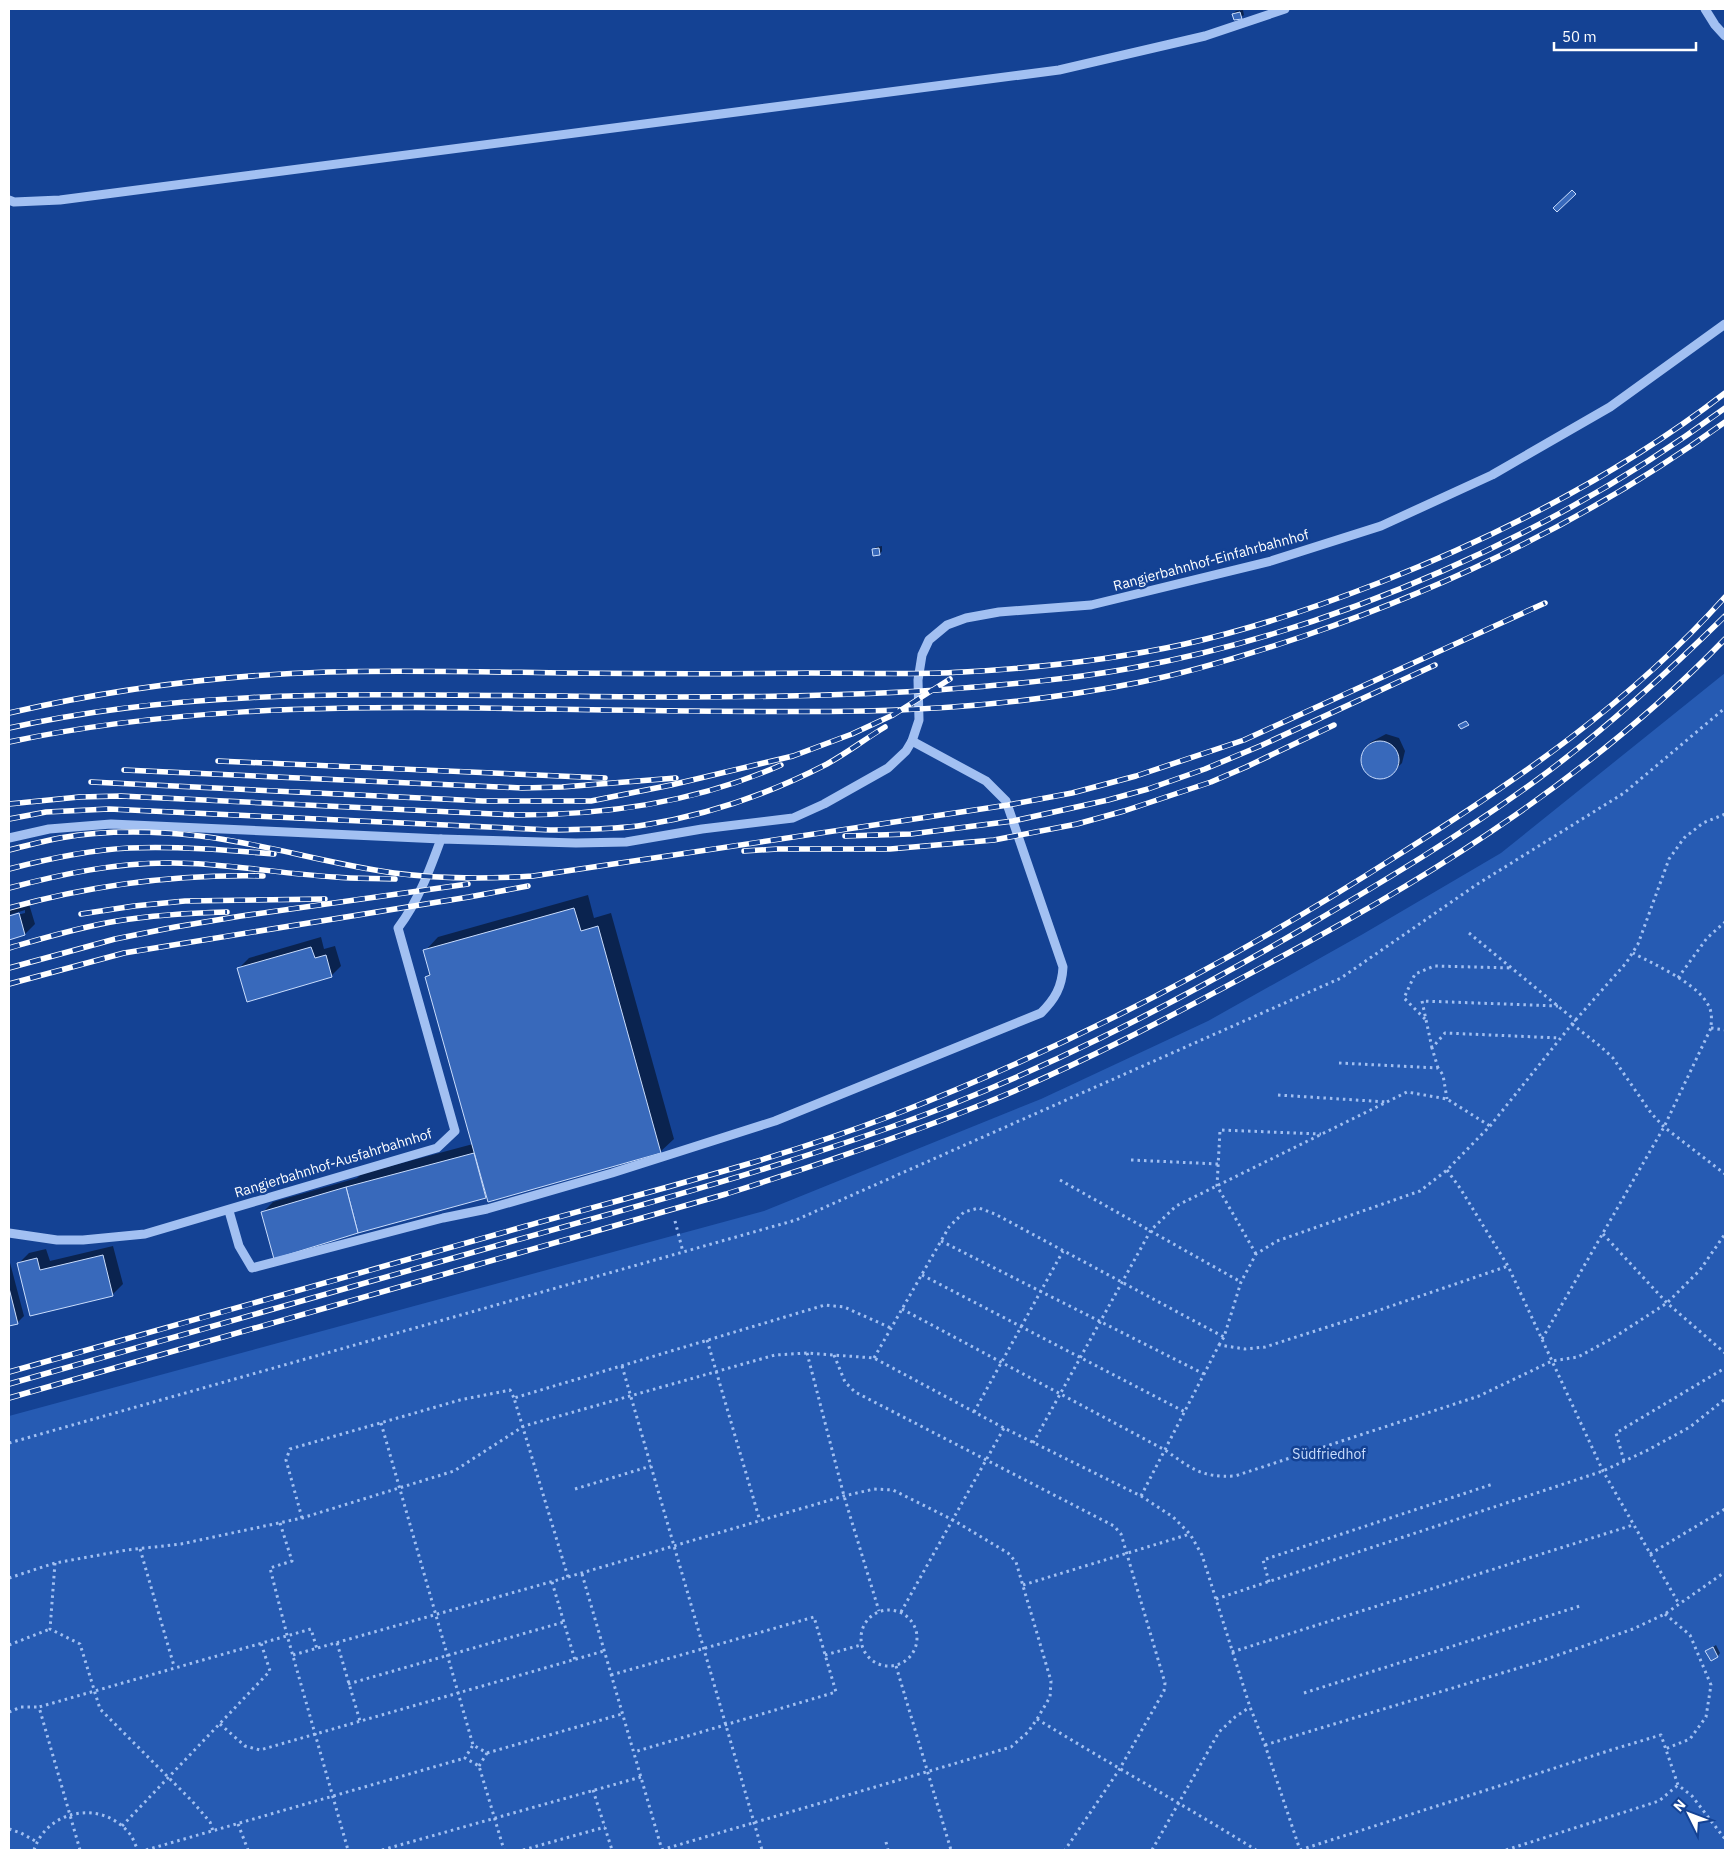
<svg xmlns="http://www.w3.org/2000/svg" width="1734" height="1859" font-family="'IBM Plex Sans',sans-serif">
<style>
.green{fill:#265bb3}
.shadow{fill:#0007}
.building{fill:#3869bb;stroke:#caddfd}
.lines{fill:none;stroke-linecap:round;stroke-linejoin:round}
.path{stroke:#a2c0f2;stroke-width:3;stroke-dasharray:2.5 4;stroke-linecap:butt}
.minor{stroke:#a2c0f2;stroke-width:9}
.rail-casing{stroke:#fff;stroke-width:5.5}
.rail{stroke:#144294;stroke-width:4;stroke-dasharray:11;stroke-linecap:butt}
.labels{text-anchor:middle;stroke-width:5;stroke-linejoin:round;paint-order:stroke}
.street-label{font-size:14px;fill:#fff;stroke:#144294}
.park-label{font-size:14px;fill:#caddfd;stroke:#144294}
</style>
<rect width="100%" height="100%" fill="#144294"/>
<path class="green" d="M1725,673v1177h-1716v-434l755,-205 277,-112 167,-78 155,-87 138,-81z"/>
<g class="shadow">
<path d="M1243,10l1,5 -3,2 -8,-3 3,-3z"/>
<path d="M882,546v5l-2,3 -7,-4 3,-3z"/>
<path d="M1386,734l13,4 6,13 -3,12 -7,7 -14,8 -13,-4 -7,-10 4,-16 6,-6z"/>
<path d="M588,895l6,23 17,-5 63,226 -14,13 -302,80 -95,-20 10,-10 84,-24 4,-4 112,-30 -47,-167 5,-5 -6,-21 13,-14z"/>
<path d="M29,904l6,20 -10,10 -16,5v-22l16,-4v-3l-16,5v-5z"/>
<path d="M321,937l3,12 11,-3 6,20 -10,10 -92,-8 10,-10z"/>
<path d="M113,1246l10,38 -10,10 -82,20 -12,-51 10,-10 17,-4 4,12z"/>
<path d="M9,1259l15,57 -7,7 -8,2z"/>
<path d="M1716,1645l4,8 -2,3 -12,-4z"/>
</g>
<g class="building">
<path d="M1240,12l2,7 -8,1 -2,-6z"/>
<path d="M1572,190l4,4 -19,18 -4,-4z"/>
<path d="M879,548l1,7 -7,1 -1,-7z"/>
<path d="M1466,721l3,4 -8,4 -3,-4z"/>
<circle cx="1380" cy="760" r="19"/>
<path d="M574,908l7,23 17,-5 63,227 -173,49 -63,-225 5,-2 -7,-25z"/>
<path d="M19,913l6,22 -16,5v-24z"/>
<path d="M311,947l4,11 11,-3 6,22 -85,25 -10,-34z"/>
<path d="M474,1153l12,45 -128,35 -12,-46z"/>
<path d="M346,1187l12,46 -84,26 -13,-47z"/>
<path d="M103,1255l10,41 -83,20 -13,-53 20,-5 3,12z"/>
<path d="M9,1288l9,36 -9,2z"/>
<path d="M1713,1647l5,10 -7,4 -6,-10z"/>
</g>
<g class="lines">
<g class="path">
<path d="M1469,933l107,88"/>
<path d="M1678,978l29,-40 18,-16"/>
<path d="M1425,1019l-21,-21 11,-24 19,-8 78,2"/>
<path d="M1572,1024l28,22 13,12 38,55 13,14 61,47"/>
<path d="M1711,1028l14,2"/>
<path d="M1432,1048l-10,-47 136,5"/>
<path d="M1339,1063l99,5 5,7 4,24"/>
<path d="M1438,1068l-6,-20 13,-15 115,5"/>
<path d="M1278,1095l109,7"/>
<path d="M1131,1160l87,4"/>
<path d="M1447,1170l13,18 48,78 95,205 76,133"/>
<path d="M1060,1180l181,102"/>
<path d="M675,1221l8,31"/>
<path d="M1603,1234l64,69 58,50"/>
<path d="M941,1241l263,133"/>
<path d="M1256,1254l-39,-68 3,-56 101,4"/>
<path d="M922,1275l263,137"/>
<path d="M902,1309l263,141c26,18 36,28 70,26l244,-80 73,-35 26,-4 35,-19 54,-35 33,-33 25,-36"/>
<path d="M1542,1339l122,-212 47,-99c0,-4 1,-10 0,-15 -4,-26 -56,-48 -78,-60"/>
<path d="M707,1340l53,181"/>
<path d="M1219,1345l5,-8 17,-55 15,-28 21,-13 143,-50 27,-21 43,-44 82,-102 54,-61 12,-19 31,-85 15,-21 19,-15 22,-9"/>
<path d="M807,1353l37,143 35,115"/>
<path d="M834,1355l11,27 10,10 259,134 7,8 44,149 -1,8 -45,79 -54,80"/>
<path d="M874,1358l75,-131 15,-15 15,-4 16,6 229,123"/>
<path d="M622,1366l140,484"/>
<path d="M974,1412l89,-161"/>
<path d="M381,1423l92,322"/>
<path d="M9,1443l787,-223 545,-242 135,-93 148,-92 101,-85"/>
<path d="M1033,1443l118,-213 25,-24 231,-114 40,7 43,27"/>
<path d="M1624,1461l-8,-28 109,-65"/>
<path d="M575,1489l76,-23"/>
<path d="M1141,1496l78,-151 26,4 20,-2 100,-32 143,-49"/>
<path d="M302,1518l-16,-58 4,-11 170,-49 50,-10 4,8"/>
<path d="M280,1523l12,38 -22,7 17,67 61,215"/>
<path d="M140,1549l34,117"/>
<path d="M1650,1554l75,-45"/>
<path d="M55,1563l-5,66 30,15 20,65 92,92 18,21 3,9"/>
<path d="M582,1574l80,276"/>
<path d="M568,1577l-54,-179 311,-93 19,2 47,21"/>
<path d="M9,1578l46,-15 72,-13 54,-6 121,-26 152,-47 70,-45 251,-71 32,-2 67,5 130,70 137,68 32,21 17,17 12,21 48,152 15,38 35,105"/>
<path d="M552,1582l23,78"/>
<path d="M1269,1582l-6,-22 230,-76"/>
<path d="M1023,1585l167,-51"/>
<path d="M1216,1599l387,-128 43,-20 44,-24 35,-28"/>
<circle cx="889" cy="1638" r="28"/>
<path d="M901,1612l103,-184"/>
<path d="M1665,1614l25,21 21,50 -5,32 -16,22 -25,10"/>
<path d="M337,1643l23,78"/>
<path d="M9,1645l41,-16"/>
<path d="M1232,1652l401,-127"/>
<path d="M293,1655l275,-78 276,-81 30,-7 19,1 60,30 55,33 8,9 35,119 -1,16 -13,22 -9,13 -17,15 -350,103"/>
<path d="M825,1655l36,-10"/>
<path d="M896,1666l55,184"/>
<path d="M611,1675l203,-58 22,75 -202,60"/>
<path d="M348,1684l216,-62"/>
<path d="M1304,1693l276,-87"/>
<path d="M9,1712l12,-5h18"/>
<path d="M1037,1719c73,45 147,86 219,131"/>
<path d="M220,1724l25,22 15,4 344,-99"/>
<path d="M1265,1745l270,-82 98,-34 32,-15 60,-42"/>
<path d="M487,1753l135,-39"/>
<path d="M479,1766l8,-13 -14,-8 -8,13 14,8 25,84"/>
<path d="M593,1790l19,60"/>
<path d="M238,1824l10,26"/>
<path d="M122,1826l148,-155 -9,-28"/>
<path d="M9,1829l12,4 16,9"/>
<path d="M886,1842l2,8"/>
<path d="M34,1850c13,-40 67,-51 95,-17 4,4 6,12 9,17"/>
<path d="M80,1850l-41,-143 272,-78 6,20"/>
<path d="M146,1850l319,-92"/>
<path d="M382,1850l259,-73"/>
<path d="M523,1850l82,-23"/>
<path d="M1152,1850l67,-118 16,-15 15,-10"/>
<path d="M1300,1850l314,-101 47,-14 17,50 14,11 33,43"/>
<path d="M1506,1850l153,-49 19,-16"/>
</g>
<g class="minor">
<path d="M1705,9l10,16 10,11"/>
<path d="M9,200l5,2 46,-2 999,-130 146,-34 80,-27"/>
<path d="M9,838l40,-9 62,-5 330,15"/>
<path d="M229,1211l10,35 13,22 191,-50 44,-9 125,-36 163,-52 266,-108c14,-14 21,-26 22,-46l-57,-166 -20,-20 -74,-40"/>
<path d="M9,1233l48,7h26l62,-6 292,-86 18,-17 -57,-203c20,-26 32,-59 43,-89l135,4 50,-1 76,-13 91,-11 31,-14 64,-36 18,-17 6,-10 7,-21 -1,-40 4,-25 7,-15 18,-15 19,-7 33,-6 92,-7 180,-44 110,-35 111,-51 118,-68 115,-83"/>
</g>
<g class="rail-casing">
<g id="rail">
<path d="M9,713c104,-24 212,-38 319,-41 80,-2 161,0 242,1 80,1 161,1 241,0 51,0 102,2 152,-1 74,-4 149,-12 222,-28 67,-15 132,-37 196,-62 122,-48 240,-109 344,-189"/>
<path d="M9,728c181,-41 368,-33 552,-32 125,2 251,2 376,-6 65,-5 130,-10 195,-22 208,-38 424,-135 593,-260"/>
<path d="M9,742c155,-33 313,-36 472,-34 128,2 256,5 384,3 92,-2 185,-11 276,-29 55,-11 109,-28 163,-46 150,-51 292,-121 421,-214"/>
<path d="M218,761l387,17"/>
<path d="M124,770l398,18 40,-1 114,-9"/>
<path d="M91,782l392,19h108l80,-16 122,-29 59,-22 41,-19 57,-36"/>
<path d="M9,804l70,-7 42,-1 396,19c91,0 180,-13 264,-50"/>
<path d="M9,819l37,-7 63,-3 441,21c31,-1 63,0 94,-5 64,-10 125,-31 183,-61 20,-11 38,-25 58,-37"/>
<path d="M845,836l66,-2 102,-13 95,-21 40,-11 57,-20 55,-23 175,-81"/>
<path d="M9,850c17,-4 34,-9 51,-12 46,-8 95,-7 140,-2 66,8 128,28 194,37 46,6 92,6 139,3l475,-71 64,-12 64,-17 108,-36 301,-137"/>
<path d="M744,851l34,-2h112l104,-9 83,-16 47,-13 87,-29 35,-15 88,-42"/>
<path d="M9,869c38,-10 80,-19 120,-21 48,-2 97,2 145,6"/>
<path d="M9,888c53,-14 109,-26 164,-25 54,0 108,11 162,14 20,2 40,1 60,2"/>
<path d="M9,908c83,-23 168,-34 254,-32"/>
<path d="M81,914l53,-8 51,-5 140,-2"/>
<path d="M9,948c35,-10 71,-21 108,-27 37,-6 73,-8 110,-9"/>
<path d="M9,968l106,-29 60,-12 66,-11 227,-32"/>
<path d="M9,984l115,-31 345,-56 59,-11"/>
<path d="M9,1372c172,-48 344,-97 517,-146 122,-34 247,-65 367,-111 176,-68 343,-156 502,-258 120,-75 235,-154 330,-260"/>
<path d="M9,1384c166,-47 331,-94 497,-141 129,-36 258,-71 385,-116 144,-51 281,-122 413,-199 80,-47 159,-94 234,-149 67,-49 128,-105 187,-163"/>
<path d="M9,1398l717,-204c88,-28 176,-57 262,-92 101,-41 196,-93 291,-144 162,-87 317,-186 446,-319"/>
</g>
</g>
<use href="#rail" class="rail"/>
</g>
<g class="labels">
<g class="street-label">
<text transform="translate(1211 560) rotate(-15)" y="5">Rangierbahnhof-Einfahrbahnhof</text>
<text transform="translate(333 1163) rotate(-17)" y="5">Rangierbahnhof-Ausfahrbahnhof</text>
</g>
<g class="park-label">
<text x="1329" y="1459">Südfriedhof</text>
</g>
</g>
<rect width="1734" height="1859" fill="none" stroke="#ffffff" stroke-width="20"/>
<g transform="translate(1689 1814) rotate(312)" stroke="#144294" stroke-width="4" paint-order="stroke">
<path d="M0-4L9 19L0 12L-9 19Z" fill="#ffffff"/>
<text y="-8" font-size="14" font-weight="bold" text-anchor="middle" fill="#ffffff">N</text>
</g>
<path d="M1554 42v8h142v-8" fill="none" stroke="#ffffff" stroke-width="2.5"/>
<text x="1562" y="42" font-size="15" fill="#ffffff" stroke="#144294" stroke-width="4" paint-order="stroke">50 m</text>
</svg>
